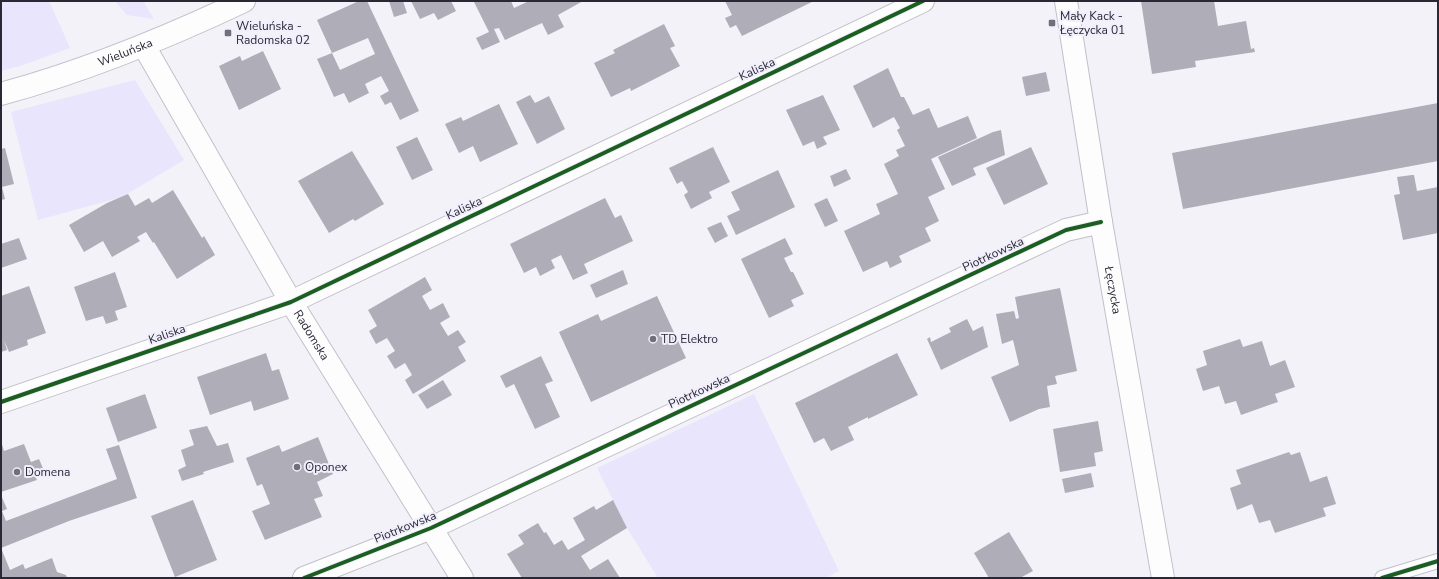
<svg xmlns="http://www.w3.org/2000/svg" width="1439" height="579" font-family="'Nunito Sans',sans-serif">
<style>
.green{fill:#e8e5fc}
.building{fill:#afadb8}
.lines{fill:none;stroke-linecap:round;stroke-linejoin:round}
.service-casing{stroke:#c2c0ca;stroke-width:16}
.minor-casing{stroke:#c2c0ca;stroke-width:24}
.service{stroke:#fdfdfe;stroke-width:14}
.minor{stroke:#fdfdfe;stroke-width:22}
.cycleway-casing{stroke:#f1effc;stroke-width:6}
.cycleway{stroke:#1b5e20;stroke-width:4}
.poi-dot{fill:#706f7a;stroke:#f1effc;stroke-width:1.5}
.labels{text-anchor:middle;stroke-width:4;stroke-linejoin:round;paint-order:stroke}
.poi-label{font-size:12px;fill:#2a2835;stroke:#f1effc;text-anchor:start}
.street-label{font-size:12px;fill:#2a2835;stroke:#f1effc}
</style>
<rect width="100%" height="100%" fill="#f3f2f9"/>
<g class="green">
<path d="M1,1h48l21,47 -47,17 -22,6z"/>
<path d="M115,1h28l11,18 -27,-4z"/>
<path d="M135,80l49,80 -62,37 -84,23 -27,-108z"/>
<path d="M754,394l85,177 -13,7h-168l-31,-50 -30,-60z"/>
</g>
<g class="building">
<path d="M359,1h8l52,110 -19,9 -9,-18 -6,3 -5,-9 9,-5 -8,-15 -16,8 4,9 -20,10 -5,-10 -10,4 -17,-38 15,-6 8,17 35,-16 -7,-16 -36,15 -15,-33z"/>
<path d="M389,1h14l4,12 -13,4z"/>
<path d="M411,1h40l5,10 -18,9 -4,-7 -14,6z"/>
<path d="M477,1h34l3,7 15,-7h54l-25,14 6,12 -16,8 -6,-12 -37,17 -6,-12 -5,1 6,13 -18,8 -6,-12 13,-6 -15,-30z"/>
<path d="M725,1h89l-72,35 -6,-11 -6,3 -5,-10 7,-3z"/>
<path d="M1141,1h73l4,25 28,-5 5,28 3,-1 1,4 -60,9 1,6 -44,7z"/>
<path d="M664,24l11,22 -5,2 10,18 -49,25 -1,-3 -19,9 -17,-34 21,-10 -2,-3z"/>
<path d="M263,51l18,38 -42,21 -20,-44 21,-10 2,5z"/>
<path d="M888,68l13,29h3l9,18 16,-7 9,20 30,-12 9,22 -46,21 14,30 -17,8 11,24 -14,7 6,13 -32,15 3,6 -12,6 -3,-7 -24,11 -19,-41 36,-17 -4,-10 22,-10 -14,-30 15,-8 -3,-6 9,-4 -8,-16 3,-2 -6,-11 -21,11 -20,-42z"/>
<path d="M1046,72l4,19 -24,5 -4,-19z"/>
<path d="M530,95l5,8 14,-7 16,33 -28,15 -21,-42z"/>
<path d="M823,95l17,35 -17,7 4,7 -10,5 -3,-8 -11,5 -17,-36z"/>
<path d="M1438,103v58l-255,48 -11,-56z"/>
<path d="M499,104l19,40 -38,18 -7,-16 -14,7 -14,-29 16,-7 2,4z"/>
<path d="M1001,130l4,25 -32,13 3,7 -24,11 -14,-29 55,-25z"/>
<path d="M417,137l16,33 -21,10 -16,-33z"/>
<path d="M713,147l17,35 -21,10 3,6 -21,11 -7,-14 4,-3 -6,-11 -5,3 -8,-16z"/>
<path d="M1031,147l17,37 -44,21 -18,-37z"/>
<path d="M5,148l9,36 -12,3 3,12 -4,1v-51z"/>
<path d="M352,151l32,53 -29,17 -2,-2 -24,14 -31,-52z"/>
<path d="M846,169l5,10 -17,8 -4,-11z"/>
<path d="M778,170l17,37 -59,28 -9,-19 13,-6 -9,-18z"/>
<path d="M1412,175h2l3,16 21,-4v46l-35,7 -9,-45 6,-1 -3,-17z"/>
<path d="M173,190l29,48 2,-2 11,19 -38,24 -23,-37 -1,1 -7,-11 -9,5 3,4 -28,16 -9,-16 -19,11 -15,-27 38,-22 21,-9 7,12 14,-8 3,5z"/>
<path d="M605,198l10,20 6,-3 12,26 -49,23 4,9 -15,7 -12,-25 -10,5 4,8 -15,8 -4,-9 -12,6 -14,-29z"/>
<path d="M827,198l11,23 -13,6 -11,-23z"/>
<path d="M721,222l7,14 -13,7 -8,-15z"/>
<path d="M19,238l8,21 -26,9v-24z"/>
<path d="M785,238l8,16 -9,4 7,14h2l11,22 -13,6 3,6 -25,12 -28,-59z"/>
<path d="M623,270l5,14 -32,14 -6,-13z"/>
<path d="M115,272l12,35 -12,4 3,9 -12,4 -3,-8 -17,5 -12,-34z"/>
<path d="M425,277l7,13 -10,6 8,14 13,-7 7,14 -10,6 8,13 10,-6 8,12 -8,5 8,14 -53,33 -8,-14 7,-5 -7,-12 -10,6 -8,-13 8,-5 -8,-13 -11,6 -7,-13 8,-5 -9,-16z"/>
<path d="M29,286l17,47 -19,7 1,5 -19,7 -5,-12 3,10 -6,2v-56z"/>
<path d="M1060,288l17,83 -22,5 2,8 -10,2 3,21 -11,2 -29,13 -19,-45 28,-12 -6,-25 -11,4 -6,-30 18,-3 2,8 3,-1 -4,-21z"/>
<path d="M657,296l29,62 -95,44 -32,-70 39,-18 3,7z"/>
<path d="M967,319l6,12 10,-5 5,21 -47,23 -14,-31 3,-2 1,5 20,-10 -2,-4z"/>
<path d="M1240,339l3,8 19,-6 8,25 15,-6 10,27 -20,7 3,8 -37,13 -5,-14 -11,3 -6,-18 -16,5 -7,-22 11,-4 -4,-14z"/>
<path d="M266,353l6,18 7,-2 10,30 -35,12 -3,-10 -41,14 -13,-38z"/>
<path d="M897,353l21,42 -50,24v-2l-20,10 6,13 -23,11 -7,-13 -10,5 -19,-40z"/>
<path d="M541,356l12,25 -8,3 15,33 -25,12 -21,-45 -8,4 -6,-12z"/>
<path d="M443,380l9,15 -25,14 -9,-14z"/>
<path d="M145,394l12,34 -39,14 -12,-34z"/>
<path d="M1098,421l5,30 -9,2 2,13 -36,6 -7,-43z"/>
<path d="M207,426l10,20 11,-3 6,19 -31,10 1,2 -22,7 -4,-11 8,-4 -5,-16 13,-5 -5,-15z"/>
<path d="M318,437l15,37 -16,8 6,14 -9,3 8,18 -57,23 -13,-29 18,-7 -8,-20 -5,2 -11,-28 33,-13 3,7z"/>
<path d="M1,441l3,10 20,-7 7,18 8,-3 6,14 -10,3 2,4 -36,12z"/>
<path d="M119,445l18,53 -68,23 -68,27 9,22 13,-6 2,5 27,-11 5,14 9,3 1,3h-66v-83l6,14 -5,2 4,10 111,-42 -11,-30z"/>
<path d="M1289,452l2,3 9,-3 10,30 17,-6 9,28 -13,4 3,8 -51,17 -5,-13 -11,3 -7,-19 -15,6 -7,-22 11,-4 -5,-14z"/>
<path d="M1091,473l3,14 -29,6 -3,-14z"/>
<path d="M193,500l24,60 -42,17 -24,-61z"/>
<path d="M613,500l14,28 -46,28 9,14 18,-11 12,19h-98l-15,-24 17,-10 -6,-9 20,-12 6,10 2,-1 8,13 8,-5 6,10 17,-10 -12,-22 21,-12 2,4z"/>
<path d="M1009,532l24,39 -13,7h-31l-15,-25z"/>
</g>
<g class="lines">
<g class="service-casing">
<path id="service" d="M1382,578l56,-17"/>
</g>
<g class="minor-casing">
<g id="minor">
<path id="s1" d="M1066,1l35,221 62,356"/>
<path id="s2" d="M144,46l147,256 171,276"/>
<path id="s3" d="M1,94c84,-23 165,-56 243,-93"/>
<path d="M1,402l290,-100 632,-301"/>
<path d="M304,578l127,-50 635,-298 35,-8"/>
</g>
</g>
<use href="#service" class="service"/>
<use href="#minor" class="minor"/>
<g class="cycleway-casing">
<g id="cycleway">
<path d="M1,402l290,-100 632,-301"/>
<path d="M304,578l127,-50 635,-298 35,-8"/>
<path d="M1382,578l56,-17"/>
</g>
</g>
<use href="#cycleway" class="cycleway"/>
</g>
<g class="poi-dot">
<rect x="1048" y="19" width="8" height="8" rx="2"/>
<rect x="224" y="29" width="8" height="8" rx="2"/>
<circle cx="653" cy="339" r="4"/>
<circle cx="297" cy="467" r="4"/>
<circle cx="17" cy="472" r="4"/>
</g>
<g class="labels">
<g class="poi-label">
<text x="1060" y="20">Mały Kack -<tspan x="1060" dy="14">Łęczycka 01</tspan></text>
<text x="236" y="30">Wieluńska -<tspan x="236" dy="14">Radomska 02</tspan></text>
<text x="661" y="343">TD Elektro</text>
<text x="305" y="471">Oponex</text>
<text x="25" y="476">Domena</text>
</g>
<g class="street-label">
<text dy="4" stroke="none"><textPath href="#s3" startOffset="131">Wieluńska</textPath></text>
<text transform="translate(757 69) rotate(-25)" y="4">Kaliska</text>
<text transform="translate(464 208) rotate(-25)" y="4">Kaliska</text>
<text transform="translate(993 254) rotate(-25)" y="4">Piotrkowska</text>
<text dy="4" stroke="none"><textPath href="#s1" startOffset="293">Łęczycka</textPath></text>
<text transform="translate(167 334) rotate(-19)" y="4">Kaliska</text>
<text dy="4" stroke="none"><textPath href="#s2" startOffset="334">Radomska</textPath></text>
<text transform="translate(699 391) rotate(-25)" y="4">Piotrkowska</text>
<text transform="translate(405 527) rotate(-22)" y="4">Piotrkowska</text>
</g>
</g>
<rect width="1439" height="579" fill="none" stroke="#2a2835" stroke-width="4"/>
</svg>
